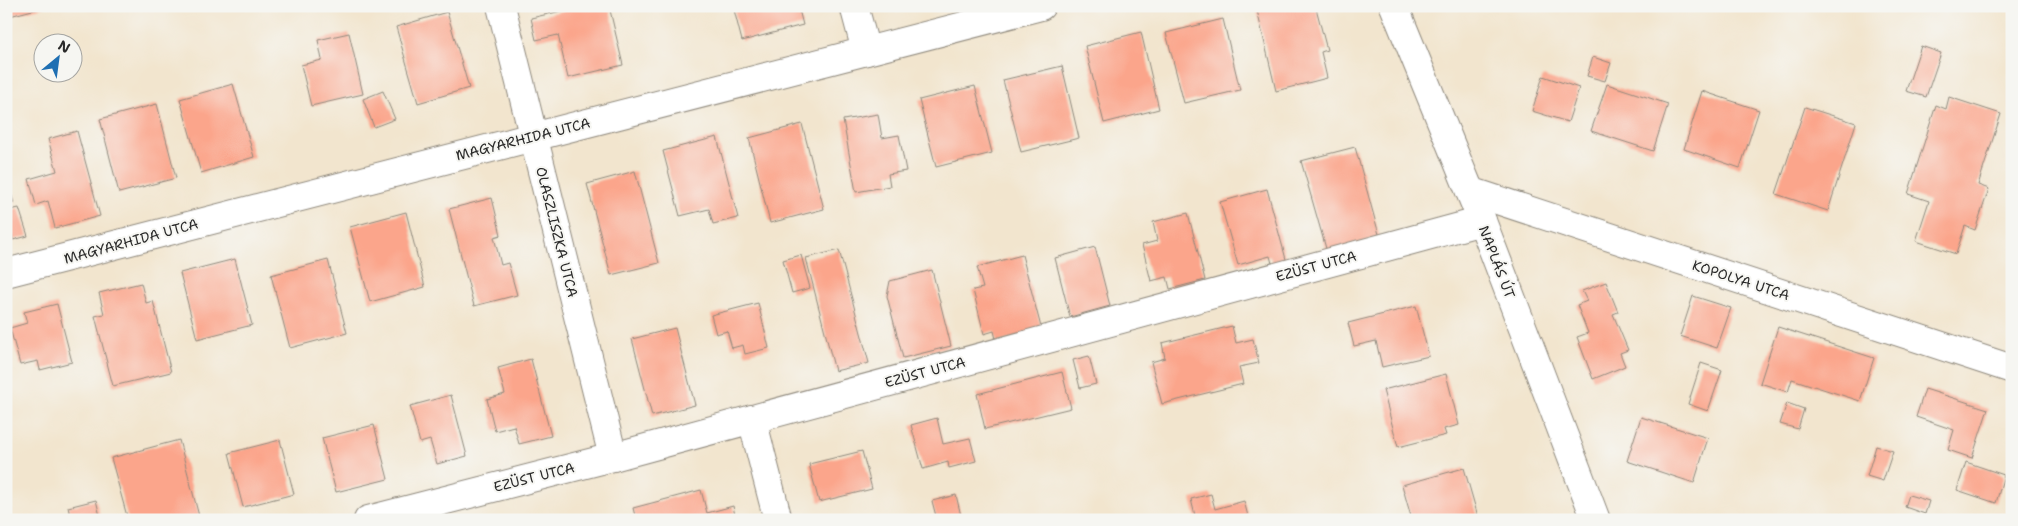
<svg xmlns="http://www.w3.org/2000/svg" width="2018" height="526" font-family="'Shantell Sans',sans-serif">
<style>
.building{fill:#fba58b}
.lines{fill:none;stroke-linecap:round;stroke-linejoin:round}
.minor-casing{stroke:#8e887c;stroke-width:30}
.minor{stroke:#fff;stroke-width:28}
.labels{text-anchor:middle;stroke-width:4;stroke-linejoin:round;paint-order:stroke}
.street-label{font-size:14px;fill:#2b2b2b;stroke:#f6f6f2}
</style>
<rect width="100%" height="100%" fill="#f6f6f2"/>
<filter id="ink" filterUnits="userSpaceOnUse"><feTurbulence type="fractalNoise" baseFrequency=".02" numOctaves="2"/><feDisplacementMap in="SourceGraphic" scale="10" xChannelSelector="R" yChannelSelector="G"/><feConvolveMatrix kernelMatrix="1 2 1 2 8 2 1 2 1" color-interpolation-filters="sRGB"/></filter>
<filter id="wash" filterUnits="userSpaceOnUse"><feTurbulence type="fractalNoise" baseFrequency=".0096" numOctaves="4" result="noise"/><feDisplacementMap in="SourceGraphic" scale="20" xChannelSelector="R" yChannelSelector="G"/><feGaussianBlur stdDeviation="1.12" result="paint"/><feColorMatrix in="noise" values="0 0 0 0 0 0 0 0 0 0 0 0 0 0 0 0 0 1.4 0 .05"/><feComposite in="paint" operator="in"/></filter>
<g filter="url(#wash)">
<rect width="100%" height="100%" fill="#f2e5ce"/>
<g id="blocks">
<g class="building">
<path d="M6,6h38v1l-38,10z"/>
<path d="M583,6h26l14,59 -55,13 -10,-43 -22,5 -5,-22z"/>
<path d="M733,6h65l5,19 -61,16z"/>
<path d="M1256,6h53l1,4 6,-2 11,42 -6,2 6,26 -51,13z"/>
<path d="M447,12l22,76 -51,15 -22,-76z"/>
<path d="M1223,19l17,71 -56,13 -18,-70z"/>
<path d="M1141,32l18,77 -55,14 -19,-77z"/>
<path d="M349,33l14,61 -52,12 -10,-41 21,-5 -4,-20z"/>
<path d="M1921,46l20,7 -15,44 -20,-6z"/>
<path d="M1593,57l18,6 -6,18 -18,-5z"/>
<path d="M1062,66l17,72 -58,14 -18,-72z"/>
<path d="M1543,76l36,12 -11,34 -36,-11z"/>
<path d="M233,84l21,73 -53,16 -21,-74z"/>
<path d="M1607,84l61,20 -15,47 -62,-20z"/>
<path d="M975,86l17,67 -56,14 -17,-67z"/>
<path d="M383,91l12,28 -21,8 -11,-28z"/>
<path d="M1702,91l57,19 -19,58 -56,-19z"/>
<path d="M1949,97l52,17 -23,71 11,4 -14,41 -10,-4 -9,28 -40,-13 13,-40 -21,-7 28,-89 10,4z"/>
<path d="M157,104l19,74 -57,15 -19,-74z"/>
<path d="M1805,107l51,16 -28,88 -52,-17z"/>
<path d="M878,114l4,24 17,-3 7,36 -18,3 2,12 -34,6 -13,-72z"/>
<path d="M802,124l22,85 -54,14 -21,-85z"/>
<path d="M77,131l23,85 -45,12 -7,-27 -12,4 -7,-26 28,-8 -9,-32z"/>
<path d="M717,137l21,81 -25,6 -4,-15 -29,7 -17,-65z"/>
<path d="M1355,147l25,91 -53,14 -26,-91z"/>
<path d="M635,171l24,92 -48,12 -24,-91z"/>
<path d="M6,177l8,26 -8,2z"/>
<path d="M1267,189l20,74 -14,4 -3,-11 -32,9 -18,-63z"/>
<path d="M492,198l9,37 -7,2 7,28 7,-2 9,32 -43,11 -25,-97z"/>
<path d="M19,208l9,28 -15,4 -7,-29z"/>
<path d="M406,212l19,75 -55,15 -20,-75z"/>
<path d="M1188,213l17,67 -35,9 -3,-12 -16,4 -9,-36 15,-4 -4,-19z"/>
<path d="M1095,247l15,59 -40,11 -15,-59z"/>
<path d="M839,250l30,113 -34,8 -29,-113z"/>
<path d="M801,255l9,33 -18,5 -9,-33z"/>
<path d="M1022,255l20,76 -45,12 -3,-12 -10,3 -11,-44 10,-2 -6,-21z"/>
<path d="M235,259l17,66 -55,14 -17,-66z"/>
<path d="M328,260l19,73 -57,15 -19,-73z"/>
<path d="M932,270l19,76 -48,12 -16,-62 3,-15z"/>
<path d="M1606,282l12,30 -5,2 15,36 -8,3 5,13 -32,13 -16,-42 11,-4 -11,-28 10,-4 -5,-10z"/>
<path d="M141,283l5,20 7,-2 18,71 -58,14 -18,-70 9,-2 -5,-21z"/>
<path d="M1693,296l38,12 -14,40 -37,-12z"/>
<path d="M758,303l11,45 -24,6 -2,-9 -11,3 -5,-17 -11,3 -5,-19z"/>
<path d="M57,304l15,58 -32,8 -2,-9 -18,4 -10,-37 17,-5 -3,-11z"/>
<path d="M1416,306l13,50 -47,11 -6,-26 -22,5 -6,-23z"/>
<path d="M1232,326l4,17 17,-4 6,24 -20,4 4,17 -81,20 -11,-42 14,-4 -3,-15z"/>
<path d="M1778,327l96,31 -14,43 -68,-22 -4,13 -28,-9z"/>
<path d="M675,328l20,77 -43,11 -20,-77z"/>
<path d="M1089,356l7,28 -16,4 -7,-28z"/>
<path d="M531,359l20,77 -32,8 -5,-18 -19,5 -8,-32 18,-5 -7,-26z"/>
<path d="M1701,363l21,7 -14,41 -20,-7z"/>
<path d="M1062,372l9,36 -86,21 -8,-35z"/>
<path d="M1446,374l13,51 -15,4 2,6 -48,12 -15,-57z"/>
<path d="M1925,389l63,20 -16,49 -24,-8 6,-20 -38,-13z"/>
<path d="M451,395l16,61 -30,8 -7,-24 -10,3 -10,-37z"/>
<path d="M1787,403l17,6 -6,20 -18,-5z"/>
<path d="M1641,417l67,21 -14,45 -67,-22z"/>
<path d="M937,418l6,26 27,-6 6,23 -27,7 -1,-6 -25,7 -12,-44z"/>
<path d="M374,425l14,54 -52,13 -14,-54z"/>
<path d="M179,440l21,80h-72l-17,-62z"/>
<path d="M280,440l14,54 -51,13 -14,-54z"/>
<path d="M1876,446l17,5 -10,30 -16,-5z"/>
<path d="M862,451l10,38 -53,13 -10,-38z"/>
<path d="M1966,462l38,13 -8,28 -39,-13z"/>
<path d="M1464,468l15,52h-67l-10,-35z"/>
<path d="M701,490l6,23 26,-7 3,14h-100l-3,-12z"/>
<path d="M1211,494l4,15 29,-8 5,19h-53l-5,-21z"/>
<path d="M956,495l6,25h-25l-5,-19z"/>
<path d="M1909,495l20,6 -4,13 -20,-7z"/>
<path d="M96,500l5,20h-30l-3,-13z"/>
</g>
</g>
</g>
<g filter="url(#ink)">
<use href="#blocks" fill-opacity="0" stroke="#8e887c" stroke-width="1"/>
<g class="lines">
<g class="minor-casing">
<g id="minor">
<path d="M501,6l112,451"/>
<path d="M854,6l12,45"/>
<path d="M1394,6l88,215 114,299"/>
<path d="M1470,191l542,178"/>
<path d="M6,273l1035,-267"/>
<path d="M752,419l26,101"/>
<path d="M368,520l245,-63 869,-236"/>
</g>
</g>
<use href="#minor" class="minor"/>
</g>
</g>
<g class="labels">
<g class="street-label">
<text transform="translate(523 139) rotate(-14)" y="5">MAGYARHIDA UTCA</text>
<text transform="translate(557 232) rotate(76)" y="5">OLASZLISZKA UTCA</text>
<text transform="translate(131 241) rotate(-15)" y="5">MAGYARHIDA UTCA</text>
<text transform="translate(1497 262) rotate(69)" y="5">NAPLÁS ÚT</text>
<text transform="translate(1316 266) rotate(-15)" y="5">EZÜST UTCA</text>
<text transform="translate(1741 280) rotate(18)" y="5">KOPOLYA UTCA</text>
<text transform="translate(925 372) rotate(-15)" y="5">EZÜST UTCA</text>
<text transform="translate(534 477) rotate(-14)" y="5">EZÜST UTCA</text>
</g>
</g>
<rect width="2018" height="526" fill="none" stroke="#f6f6f2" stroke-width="25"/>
<g transform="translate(58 58) rotate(29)"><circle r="24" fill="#f6f6f2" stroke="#a5a5a2"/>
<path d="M0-4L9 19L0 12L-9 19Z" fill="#1f6fb2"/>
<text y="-8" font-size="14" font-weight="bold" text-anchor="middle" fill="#2b2b2b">N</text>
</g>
</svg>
